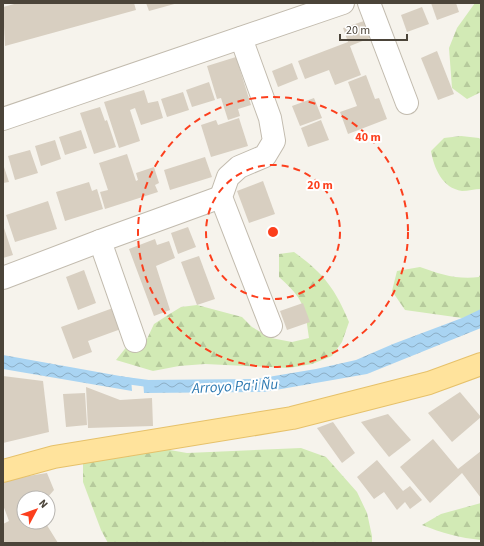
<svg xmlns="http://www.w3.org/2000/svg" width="484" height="546" font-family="'Source Sans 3',sans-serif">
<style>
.forest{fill:url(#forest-firs)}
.water{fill:url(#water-waves)}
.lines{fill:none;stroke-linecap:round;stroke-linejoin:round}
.stream{stroke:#a9d4f2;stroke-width:7}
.building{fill:#d8cfc1}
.minor-casing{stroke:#c2bbae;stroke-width:24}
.major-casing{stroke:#e6c16a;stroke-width:24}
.minor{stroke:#fff;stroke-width:22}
.major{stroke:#ffe39c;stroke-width:22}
.ring{fill:none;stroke:#fc3f1d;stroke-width:2;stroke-dasharray:7 5}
.labels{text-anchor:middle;stroke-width:4;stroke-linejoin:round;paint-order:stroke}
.water-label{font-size:15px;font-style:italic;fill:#2e7ab2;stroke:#fff}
.centre{fill:#fc3f1d;stroke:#fff;stroke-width:2}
.ring-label{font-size:12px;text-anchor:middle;font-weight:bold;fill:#fc3f1d;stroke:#fff;stroke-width:4;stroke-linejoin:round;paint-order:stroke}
</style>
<defs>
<pattern id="forest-firs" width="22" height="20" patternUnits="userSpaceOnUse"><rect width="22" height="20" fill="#d2eab5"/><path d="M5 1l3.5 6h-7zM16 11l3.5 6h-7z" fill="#b6ca9c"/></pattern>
<pattern id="water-waves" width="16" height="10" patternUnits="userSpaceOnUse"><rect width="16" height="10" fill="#a9d4f2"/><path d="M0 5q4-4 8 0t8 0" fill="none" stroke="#8caec5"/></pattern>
</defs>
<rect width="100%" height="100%" fill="#f6f3ec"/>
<g class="forest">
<path d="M475,3h6v89l-14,7 -15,-11 -3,-40 8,-20z"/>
<path d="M461,136l18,2 2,2v49c-6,0 -13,2 -19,2 -20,-3 -28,-23 -31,-40l13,-13z"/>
<path d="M294,252c29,21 41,36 55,70l-7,20 -10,14 -20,8 -23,4 -84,-4 -26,2 -26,5 -37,-11 12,-15 19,-6 7,-15 14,-9 13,-8 16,-2 45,12 10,10 19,11 21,4 17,-4c-4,-31 -5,-39 -30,-61v-23z"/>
<path d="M420,267c19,7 38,13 59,10l2,-4v41l-19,4 -57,-8 -13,-19 5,-20z"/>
<path d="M98,448l66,1 23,4 114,-5 25,9 31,35 10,21 5,23v7h-264l-7,-13 -18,-48v-19z"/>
<path d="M481,503v37c-21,-2 -39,-7 -59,-15l19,-11z"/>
</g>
<g class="water">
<path d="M481,309v19l-114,46 -103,18 -120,1 -1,-13 113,-1 60,-10 40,-9 37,-16 69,-26z"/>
<path d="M3,355l128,23 1,13 -129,-22z"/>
</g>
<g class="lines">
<path class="stream" d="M122,380l30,4"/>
</g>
<g class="building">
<path d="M18,3h116l2,7 -131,36 -2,-39z"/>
<path d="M146,3h32l-29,8z"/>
<path d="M431,3h25l3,9 -22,8z"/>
<path d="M422,7l7,17 -22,8 -6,-17z"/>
<path d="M364,21l6,17 -20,8 11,29 -26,10 -6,-15 -24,9 -7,-18 50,-19 -5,-14z"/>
<path d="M437,51l17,43 -16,6 -17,-42z"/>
<path d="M236,57l15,48 -13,4 2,7 -12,4 -7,-22 -4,1 -10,-33z"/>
<path d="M292,63l6,16 -20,8 -6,-16z"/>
<path d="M366,75l9,24 4,-1 8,21 -39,15 -8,-22 17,-6 -9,-24z"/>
<path d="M209,82l6,18 -23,7 -6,-17z"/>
<path d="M144,90l4,13 10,-2 5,17 -22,7 -6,-17 -5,2 10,31 -21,7 -15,-46z"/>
<path d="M183,92l6,18 -22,7 -6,-18z"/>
<path d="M314,98l8,20 -22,8 -8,-20z"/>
<path d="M100,107l5,14 2,-1 9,27 -22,7 -14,-41z"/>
<path d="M239,118l9,28 -37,11 -10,-32 15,-5 2,5z"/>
<path d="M321,120l8,20 -21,7 -7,-19z"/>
<path d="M81,130l6,18 -22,7 -6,-18z"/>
<path d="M55,140l6,19 -20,7 -6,-20z"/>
<path d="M30,150l8,23 -23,7 -7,-24z"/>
<path d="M127,154l9,27 2,-1 -2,-7 18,-6 5,16 -4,2 3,7 -53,17 -5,-17 8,-2 -9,-27z"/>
<path d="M205,157l7,20 -42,13 -6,-20z"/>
<path d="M3,164l6,18 -6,1z"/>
<path d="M263,181l12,33 -26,9 -12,-32z"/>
<path d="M89,182l3,9 5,-2 6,20 -38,12 -9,-29z"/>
<path d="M48,201l9,28 -42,13 -9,-27z"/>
<path d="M3,225l10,30 -10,3z"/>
<path d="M188,227l8,20 -18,7 -7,-21z"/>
<path d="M155,239l2,6 12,-4 6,17 -19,8 14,44 -16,6 -25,-67z"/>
<path d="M199,256l16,43 -18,6 -16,-43z"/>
<path d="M84,270l12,33 -18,7 -12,-33z"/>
<path d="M303,303l7,19 -23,8 -7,-19z"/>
<path d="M113,308l8,21 -33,12 4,11 -19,7 -12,-32z"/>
<path d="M3,376l40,5 6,51 -46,11z"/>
<path d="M86,387l34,13 32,-2 1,28 -65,2z"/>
<path d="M460,392l21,25 -29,25 -24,-29z"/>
<path d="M85,393l2,32 -21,2 -3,-33z"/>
<path d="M388,414l23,26 -22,17 -28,-35z"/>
<path d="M333,422l22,31 -13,10 -25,-35z"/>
<path d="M433,439l25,30 23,-18v47l-19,-25 -32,30 -30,-36z"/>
<path d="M377,460l26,31 7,-5 12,14 -12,9 -5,-7 -8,8 -13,-18 -10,7 -17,-22z"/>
<path d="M47,473l7,17 -7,8h-23v24h21l13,21h-55v-19l6,-3 -6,-16v-25z"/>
</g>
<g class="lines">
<g class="minor-casing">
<g id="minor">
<path d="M369,3l38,100"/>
<path d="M241,38l29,80 4,23 -9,15 -26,11 -11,10 -7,20 50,129"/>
<path d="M3,119l340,-116"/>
<path d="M100,241l35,100"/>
<path d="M3,278l97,-37 121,-44"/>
</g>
</g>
<g class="major-casing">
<path id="major" d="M3,471l51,-14 238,-39 137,-35 52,-19"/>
</g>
<use href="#minor" class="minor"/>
<use href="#major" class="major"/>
</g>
<g class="ring">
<circle cx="273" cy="232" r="67"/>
<circle cx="273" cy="232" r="135"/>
</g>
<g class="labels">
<g class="water-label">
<text transform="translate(235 386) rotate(-3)" y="5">Arroyo Pa'i Ñu</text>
</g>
</g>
<circle cx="273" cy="232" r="6" class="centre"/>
<g class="ring-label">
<text x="368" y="141">40 m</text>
<text x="320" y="189">20 m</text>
</g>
<rect width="484" height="546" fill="none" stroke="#4b4439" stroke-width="8"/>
<g transform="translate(36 510) rotate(49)"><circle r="19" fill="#ffffff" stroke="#b7b4b0"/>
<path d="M0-3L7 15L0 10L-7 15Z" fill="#fc3f1d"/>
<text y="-6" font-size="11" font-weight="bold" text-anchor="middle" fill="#4b4439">N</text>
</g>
<path d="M340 34v6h67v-6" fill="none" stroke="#4b4439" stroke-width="2"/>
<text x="346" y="34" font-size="12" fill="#4b4439" stroke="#ffffff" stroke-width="3" paint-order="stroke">20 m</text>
</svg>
